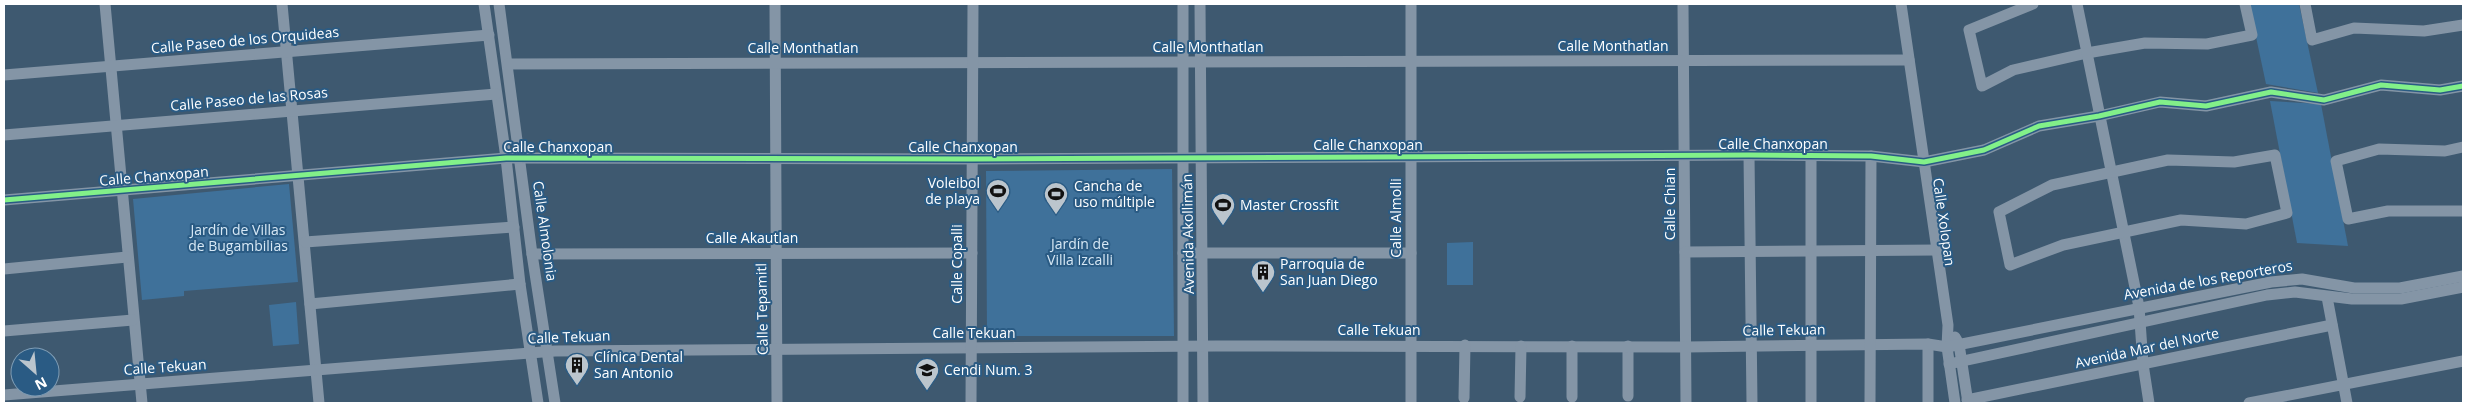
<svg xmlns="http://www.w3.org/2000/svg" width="2467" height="407" font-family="'Open Sans',sans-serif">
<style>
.green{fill:#3f719a}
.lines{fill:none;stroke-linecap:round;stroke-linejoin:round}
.minor{stroke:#8495a6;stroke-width:11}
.cycleway-casing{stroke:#2a5b84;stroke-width:8}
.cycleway{stroke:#82f089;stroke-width:5}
.labels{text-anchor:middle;stroke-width:4;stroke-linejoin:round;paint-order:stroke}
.street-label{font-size:14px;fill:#fff;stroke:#2a5b84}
.poi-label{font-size:14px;fill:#fff;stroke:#2a5b84;text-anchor:start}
.park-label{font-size:14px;fill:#d7e8f5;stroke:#2a5b84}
</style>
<rect width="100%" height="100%" fill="#3e5970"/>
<g class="green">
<path d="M2249,4h50l19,89 -52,-9z"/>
<path d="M2270,101l51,3 27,142 -51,-3z"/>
<path d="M1172,169l2,167h-187l-1,-165z"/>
<path d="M289,184l9,98 -114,9v5l-42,4 -9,-101z"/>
<path d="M1473,242v43h-26v-42z"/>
<path d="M296,302l3,42 -26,2 -4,-41z"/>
</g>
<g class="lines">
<g class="minor">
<path d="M105,4l37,399"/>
<path d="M282,4l37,399"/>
<path d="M484,4l22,154 14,126 18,119"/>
<path d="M499,4l33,250 23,149"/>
<path d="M775,4l2,399"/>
<path d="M1200,4l3,399"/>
<path d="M1683,4l3,399"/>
<path d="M1901,4l47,321 -1,22 8,56"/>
<path d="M2033,4l-64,26 13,56 31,-16 74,-17 58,-10 62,1 45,-9 -7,-31"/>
<path d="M2077,4l62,303 4,57 6,39"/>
<path d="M2305,4l7,36 42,-12 70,3 39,-6"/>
<path d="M508,64l1401,-4"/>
<path d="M4,75l485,-40"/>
<path d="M4,135l492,-41"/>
<path d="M2463,147l-18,4 -66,-2 -43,12 12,58 40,-8h75"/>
<path d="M1749,155l3,248"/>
<path d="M2275,155l12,58 -41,11 -65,-4 -118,25 -53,20 -11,-53 53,-27 116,-25 66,2z"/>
<path d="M1811,156v247"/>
<path d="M4,200l502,-42 466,1 777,-4 122,1 53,6 60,-12 55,-24 60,-10 61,-14 46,4 65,-14 53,8 57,-15 59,5 23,-4"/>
<path d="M305,242l209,-15"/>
<path d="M1685,252l252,-2"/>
<path d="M1183,253h228"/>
<path d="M532,254l440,-1"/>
<path d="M4,269l123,-12"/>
<path d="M2327,297l20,106"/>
<path d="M310,304l210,-20"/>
<path d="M4,331l129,-11"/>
<path d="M1955,337l4,7 9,59"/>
<path d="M1928,344v59"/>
<path d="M1628,346v50"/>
<path d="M1949,364l318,-69 28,-3 57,7h49l62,-12"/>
<path d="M4,395l551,-44 661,-5 470,1 242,-3 19,3 324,-65 31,-3 52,9h46l63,-12"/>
<path d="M1520,397l1,-51"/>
<path d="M1572,397v-51"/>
<path d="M1464,398l1,-53"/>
<path d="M1967,400l365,-75"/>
<path d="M971,403l2,-399"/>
<path d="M1183,403v-399"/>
<path d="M1411,403v-399"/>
<path d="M1870,403l1,-247"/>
<path d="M2249,403l214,-42"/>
</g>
<g class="cycleway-casing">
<path id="cycleway" d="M4,200l502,-42 466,1 777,-4 122,1 53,6 60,-12 55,-24 60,-10 61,-14 46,4 65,-14 53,8 57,-15 59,5 23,-4"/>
</g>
<use href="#cycleway" class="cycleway"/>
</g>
<defs>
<g id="stadium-pin" transform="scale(1.25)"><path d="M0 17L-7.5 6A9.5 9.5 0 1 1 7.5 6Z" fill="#bbc5cd" stroke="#2a5b84"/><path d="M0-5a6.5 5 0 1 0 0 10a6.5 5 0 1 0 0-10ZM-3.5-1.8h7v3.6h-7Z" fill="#111"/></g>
<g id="building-pin" transform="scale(1.25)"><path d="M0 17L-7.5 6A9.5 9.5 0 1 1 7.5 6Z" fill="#bbc5cd" stroke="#2a5b84"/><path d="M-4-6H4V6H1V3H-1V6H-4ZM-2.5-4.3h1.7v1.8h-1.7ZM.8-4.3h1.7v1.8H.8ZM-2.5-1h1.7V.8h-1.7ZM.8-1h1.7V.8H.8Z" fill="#111"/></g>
<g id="school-pin" transform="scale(1.25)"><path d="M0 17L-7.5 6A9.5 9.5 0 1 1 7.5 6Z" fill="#bbc5cd" stroke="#2a5b84"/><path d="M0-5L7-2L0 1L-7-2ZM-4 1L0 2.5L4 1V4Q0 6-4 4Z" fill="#111"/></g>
</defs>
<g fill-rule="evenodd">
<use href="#stadium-pin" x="998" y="191"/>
<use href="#stadium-pin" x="1056" y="194"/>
<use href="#stadium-pin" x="1223" y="205"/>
<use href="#building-pin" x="1263" y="272"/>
<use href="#building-pin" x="577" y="365"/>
<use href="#school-pin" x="927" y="370"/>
</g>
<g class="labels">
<g class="street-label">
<text transform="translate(245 40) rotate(-5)" y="5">Calle Paseo de los Orquideas</text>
<text x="1613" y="51">Calle Monthatlan</text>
<text x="1208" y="52">Calle Monthatlan</text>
<text x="803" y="53">Calle Monthatlan</text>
<text transform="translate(249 99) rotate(-5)" y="5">Calle Paseo de las Rosas</text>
<text x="1773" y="149">Calle Chanxopan</text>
<text x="1368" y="150">Calle Chanxopan</text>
<text x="558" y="152">Calle Chanxopan</text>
<text x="963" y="152">Calle Chanxopan</text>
<text transform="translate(154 176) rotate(-5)" y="5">Calle Chanxopan</text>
<text transform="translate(1670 204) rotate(-90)" y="5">Calle Chian</text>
<text transform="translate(1396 218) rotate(-90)" y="5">Calle Almolli</text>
<text transform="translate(1944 222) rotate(82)" y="5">Calle Xolopan</text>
<text transform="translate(545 231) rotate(82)" y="5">Calle Almolonia</text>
<text transform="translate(1188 234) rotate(-91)" y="5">Avenida Akollimán</text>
<text x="752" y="243">Calle Akautlan</text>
<text transform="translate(957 264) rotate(-90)" y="5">Calle Copalli</text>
<text transform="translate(2208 280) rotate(-10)" y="5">Avenida de los Reporteros</text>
<text transform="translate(762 309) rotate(-91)" y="5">Calle Tepamitl</text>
<text x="1379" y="335">Calle Tekuan</text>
<text transform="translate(1784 330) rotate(-1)" y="5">Calle Tekuan</text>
<text x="974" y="338">Calle Tekuan</text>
<text transform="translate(569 337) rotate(-2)" y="5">Calle Tekuan</text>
<text transform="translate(2147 348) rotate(-12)" y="5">Avenida Mar del Norte</text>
<text transform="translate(165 367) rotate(-4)" y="5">Calle Tekuan</text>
</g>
<g class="poi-label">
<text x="980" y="188" text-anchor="end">Voleibol<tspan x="980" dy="16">de playa</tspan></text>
<text x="1074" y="191">Cancha de<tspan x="1074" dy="16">uso múltiple</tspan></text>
<text x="1240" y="210">Master Crossfit</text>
<text x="1280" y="269">Parroquia de<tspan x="1280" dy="16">San Juan Diego</tspan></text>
<text x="594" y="362">Clínica Dental<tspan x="594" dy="16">San Antonio</tspan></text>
<text x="944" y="375">Cendi Num. 3</text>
</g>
<g class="park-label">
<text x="238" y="235">Jardín de Villas<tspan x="238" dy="16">de Bugambilias</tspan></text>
<text x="1080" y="249">Jardín de<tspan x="1080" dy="16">Villa Izcalli</tspan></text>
</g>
</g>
<rect width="2467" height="407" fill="none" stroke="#ffffff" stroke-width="10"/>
<g transform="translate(35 372) rotate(153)"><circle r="24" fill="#2a5b84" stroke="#7f9db5"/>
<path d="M0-4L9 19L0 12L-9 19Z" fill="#bbc5cd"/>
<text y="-8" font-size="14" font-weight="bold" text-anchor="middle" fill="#ffffff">N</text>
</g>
</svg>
